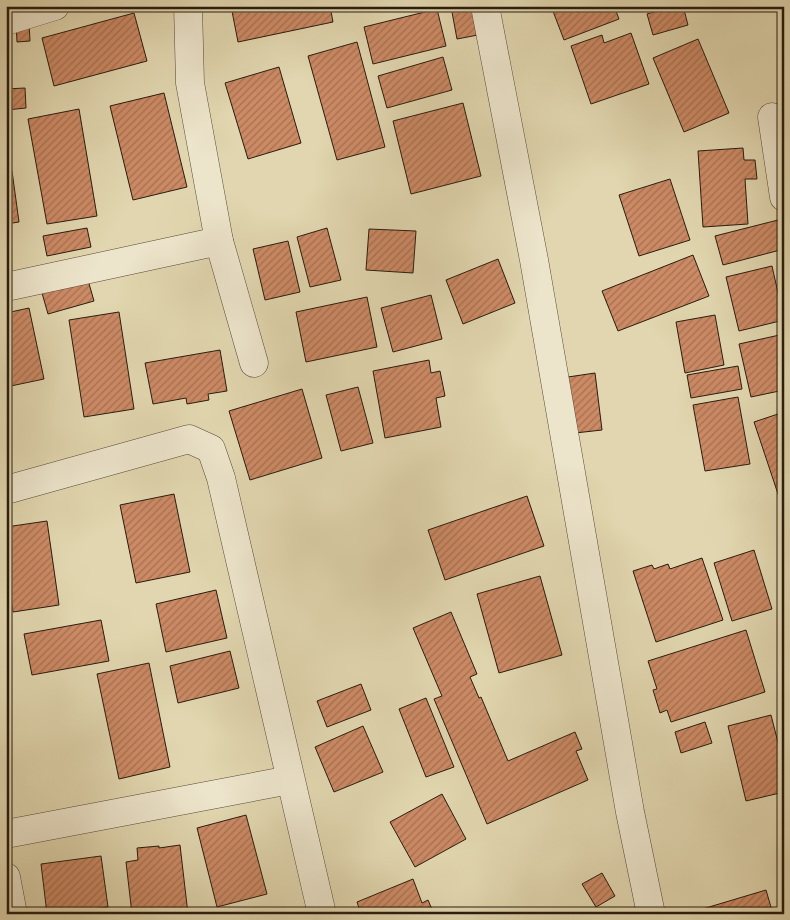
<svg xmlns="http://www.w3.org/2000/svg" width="790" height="920" font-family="'Sorts Mill Goudy',serif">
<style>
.building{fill:url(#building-hatch);stroke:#281c0e}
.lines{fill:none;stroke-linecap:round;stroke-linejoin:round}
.minor-casing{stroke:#564a36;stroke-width:29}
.minor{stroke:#ece4cb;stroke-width:28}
</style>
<defs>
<pattern id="building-hatch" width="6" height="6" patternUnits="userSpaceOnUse" patternTransform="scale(1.25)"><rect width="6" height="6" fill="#cc8a65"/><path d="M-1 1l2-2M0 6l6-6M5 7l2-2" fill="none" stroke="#a67052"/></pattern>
</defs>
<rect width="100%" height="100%" fill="#e1d6af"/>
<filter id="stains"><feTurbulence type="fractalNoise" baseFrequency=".004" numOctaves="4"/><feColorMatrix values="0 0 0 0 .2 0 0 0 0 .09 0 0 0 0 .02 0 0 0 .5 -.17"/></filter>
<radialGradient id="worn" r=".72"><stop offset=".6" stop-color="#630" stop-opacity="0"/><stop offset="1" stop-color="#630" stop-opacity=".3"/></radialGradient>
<g class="building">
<path d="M231,6h99l3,16 -95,20z"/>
<path d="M348,6h23l-22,4z"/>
<path d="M551,6h63l5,13 -55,21z"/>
<path d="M675,6h8l5,19 -35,10 -6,-21z"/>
<path d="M473,8l5,27 -21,4 -5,-27z"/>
<path d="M437,9l9,37 -73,18 -9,-37z"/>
<path d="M134,13l13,48 -93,25 -12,-48z"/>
<path d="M29,22l1,19 -13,1 -1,-19z"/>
<path d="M631,33l18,51 -58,20 -20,-58 31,-11 2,8z"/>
<path d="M698,39l31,74 -45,19 -31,-74z"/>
<path d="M357,42l28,105 -48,13 -29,-104z"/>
<path d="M443,57l9,33 -65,18 -9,-32z"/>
<path d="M279,67l22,76 -53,16 -23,-76z"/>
<path d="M25,88l1,20 -20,2v-21z"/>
<path d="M164,93l23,94 -54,13 -23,-94z"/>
<path d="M463,103l18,73 -70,18 -18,-73z"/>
<path d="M79,109l18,107 -50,8 -19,-105z"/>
<path d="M743,148l1,12h11l2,19h-12l3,45 -45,3 -5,-76z"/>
<path d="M12,171l7,51 -13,2v-52z"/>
<path d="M670,179l20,61 -51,16 -20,-61z"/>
<path d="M778,220l6,22v7l-61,16 -8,-29z"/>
<path d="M87,228l4,19 -44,9 -4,-20z"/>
<path d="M327,228l14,52 -31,7 -13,-50z"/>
<path d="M369,229l47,2 -3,42 -47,-3z"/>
<path d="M288,241l12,51 -35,8 -12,-51z"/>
<path d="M693,255l16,41 -91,35 -16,-40z"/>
<path d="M498,259l17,44 -52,21 -17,-44z"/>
<path d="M772,266l12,54 -45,11 -13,-54z"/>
<path d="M86,273l8,28 -46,13 -8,-28z"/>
<path d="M431,295l11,44 -49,13 -12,-44z"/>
<path d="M367,297l10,50 -71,15 -10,-50z"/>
<path d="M29,308l15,71 -38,8v-74z"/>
<path d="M119,312l15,97 -50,8 -15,-97z"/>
<path d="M715,315l9,50 -39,8 -9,-51z"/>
<path d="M784,334v56l-33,7 -12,-53z"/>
<path d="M220,350l7,41 -19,3 1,6 -22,4 -1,-6 -33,6 -8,-41z"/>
<path d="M429,360l2,13 9,-2 5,25 -9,2 5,29 -56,11 -12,-67z"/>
<path d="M738,366l4,23 -51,9 -4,-23z"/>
<path d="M595,373l7,57 -27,3 -7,-56z"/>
<path d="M358,387l15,56 -32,8 -15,-56z"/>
<path d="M302,389l20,69 -72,22 -21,-69z"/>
<path d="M738,397l12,67 -45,7 -12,-66z"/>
<path d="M784,412v100l-30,-90z"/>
<path d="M174,494l16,78 -54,11 -16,-78z"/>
<path d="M527,496l17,50 -99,34 -17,-50z"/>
<path d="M47,521l12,84 -46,7 -7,-47v-38z"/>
<path d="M754,550l18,59 -40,12 -18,-58z"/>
<path d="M702,558l21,62 -67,22 -23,-71 19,-6 2,4 14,-5 2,5z"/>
<path d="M540,576l22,79 -63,18 -22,-79z"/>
<path d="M784,589v24h-3z"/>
<path d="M216,590l11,48 -61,14 -10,-48z"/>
<path d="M451,612l26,62 -7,3 9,21 2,-1 27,64 67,-29 7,17 -6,2 12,29 -101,44 -53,-125 8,-3 -29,-68z"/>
<path d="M101,620l8,41 -77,14 -8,-41z"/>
<path d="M746,630l19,62 -94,30 -4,-12 -7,3 -7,-23 4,-1 -9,-28z"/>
<path d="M230,651l9,37 -61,15 -8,-37z"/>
<path d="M149,663l21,104 -51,12 -22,-105z"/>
<path d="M361,684l10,26 -44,17 -10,-26z"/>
<path d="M426,698l28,69 -28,10 -27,-68z"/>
<path d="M771,715l13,51v26l-38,9 -18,-75z"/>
<path d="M705,722l7,21 -31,10 -6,-21z"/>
<path d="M363,726l20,46 -49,20 -19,-45z"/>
<path d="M442,794l24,45 -51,28 -25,-45z"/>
<path d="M246,815l21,79 -50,13 -20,-79z"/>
<path d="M180,845l8,69h-56l-6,-52 12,-2 -1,-12 22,-2v2z"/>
<path d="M101,856l7,51 -47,7h-14l-6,-50z"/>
<path d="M784,871v14l-5,-12z"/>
<path d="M602,873l13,23 -19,11 -14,-23z"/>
<path d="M413,879l9,24 6,-3 6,14h-73l-4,-12z"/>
<path d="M766,890l7,24h-84v-1z"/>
<path d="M603,909l2,5h-13z"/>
</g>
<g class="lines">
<g class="minor-casing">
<g id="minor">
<path d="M188,6l2,77 29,158 35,122"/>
<path d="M485,6l49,254 96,552 21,102"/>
<path d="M6,21l49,-15"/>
<path d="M772,117l12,80"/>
<path d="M6,287l213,-46"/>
<path d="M6,490l183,-51 22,10 10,29 101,436"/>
<path d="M6,834l284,-54"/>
<path d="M6,877l7,37"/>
</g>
</g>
<use href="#minor" class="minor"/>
</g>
<rect width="790" height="920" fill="none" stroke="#e1d6af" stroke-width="25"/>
<rect x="8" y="8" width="775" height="905" fill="none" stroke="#281c0e" stroke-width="2.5"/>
<rect x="12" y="12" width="765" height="895" fill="none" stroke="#281c0e"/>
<rect width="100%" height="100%" filter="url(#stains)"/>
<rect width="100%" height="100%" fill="url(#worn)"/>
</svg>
